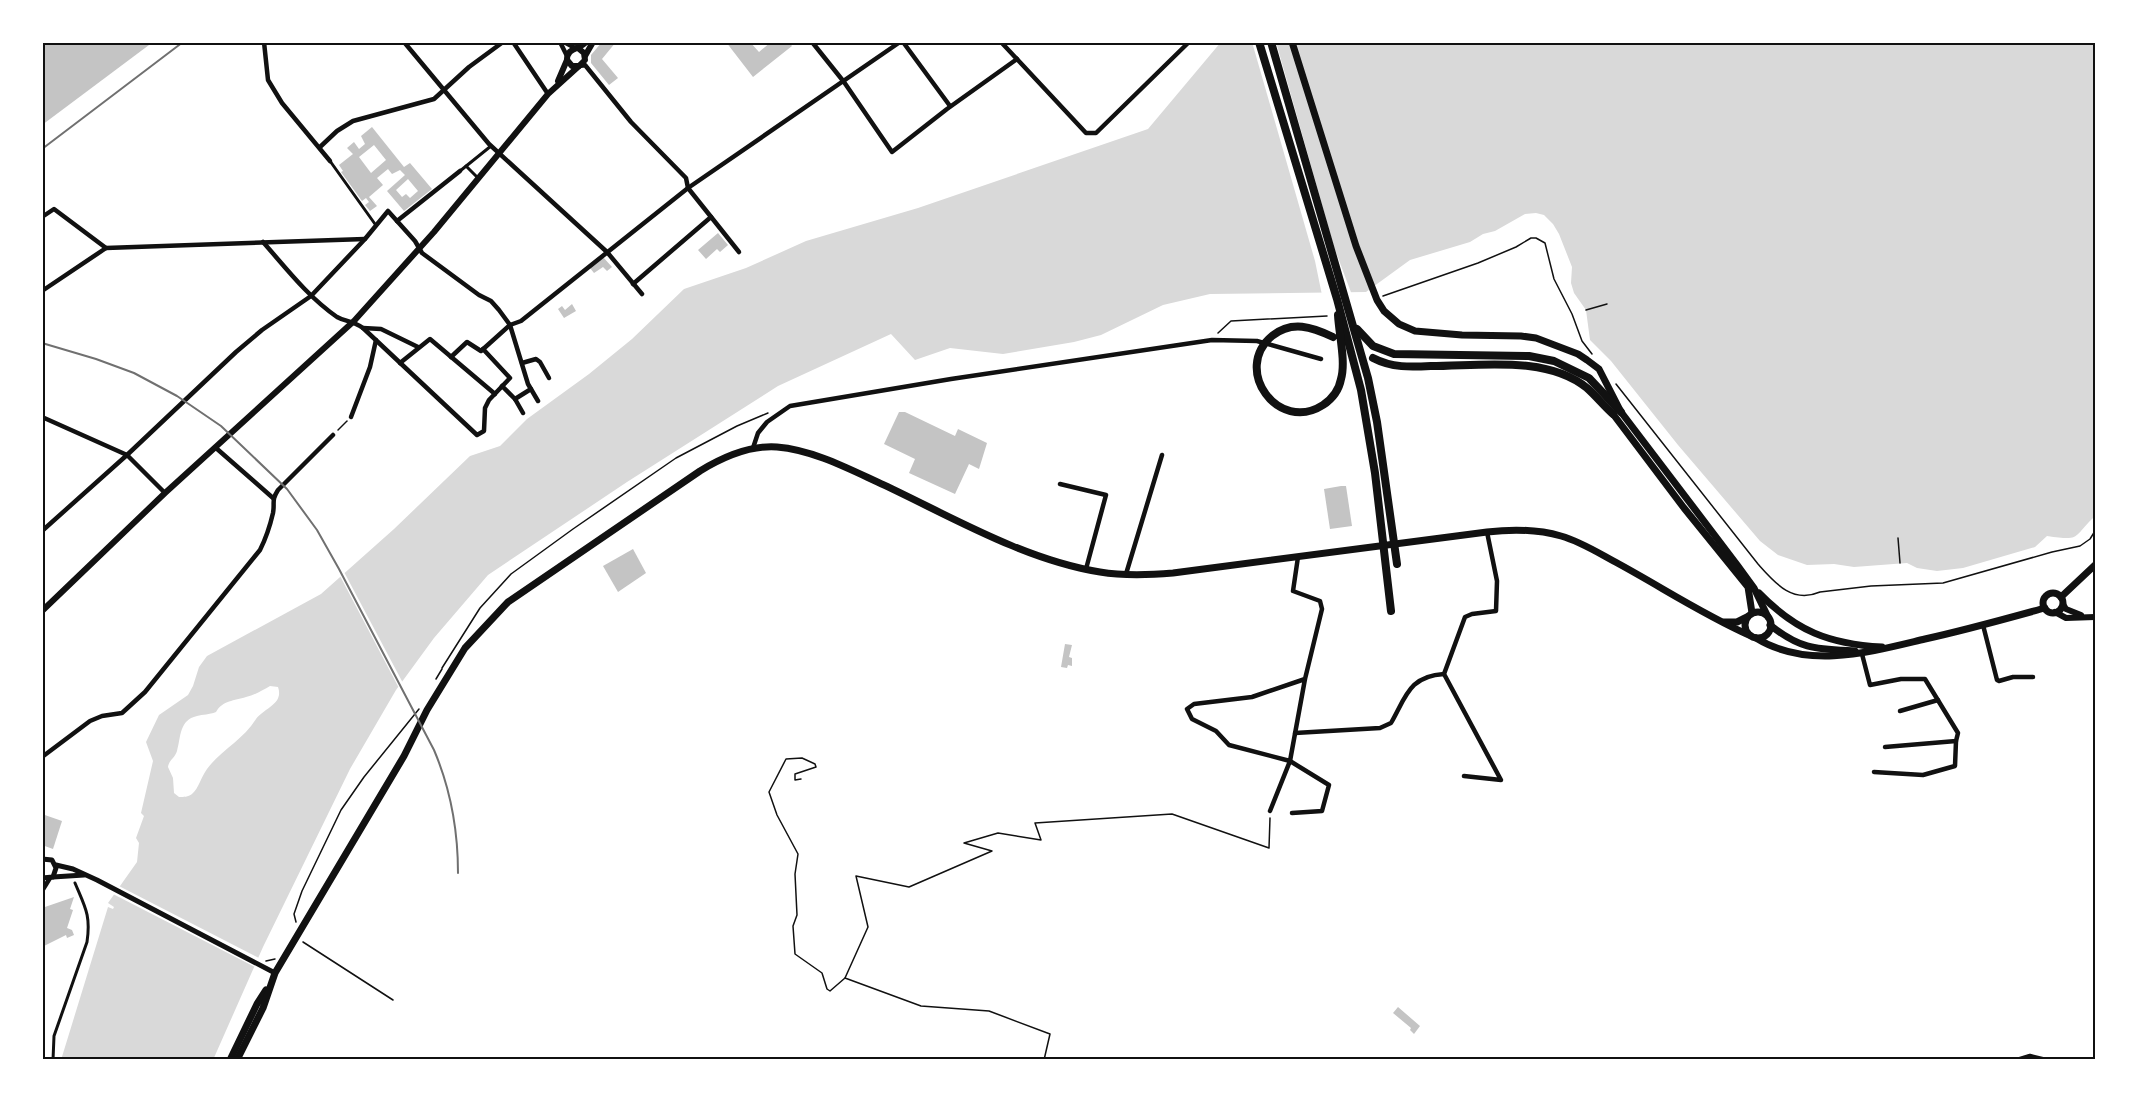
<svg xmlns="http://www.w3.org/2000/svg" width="2137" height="1102" font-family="Mulish,sans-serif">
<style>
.water{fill:#d9d9d9;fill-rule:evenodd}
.pier{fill:#fff}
.building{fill:#c4c4c4;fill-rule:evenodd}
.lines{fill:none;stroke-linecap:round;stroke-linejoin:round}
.path{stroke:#111;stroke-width:1.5}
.pedestrian{stroke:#111;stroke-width:3}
.minor{stroke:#111;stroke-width:4.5}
.tertiary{stroke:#111;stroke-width:5}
.secondary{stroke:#111;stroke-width:6}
.primary{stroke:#111;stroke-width:7}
.trunk{stroke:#111;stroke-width:8}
.rail{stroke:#707070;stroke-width:2}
.neatline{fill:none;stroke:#111;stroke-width:2}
</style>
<rect width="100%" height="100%" fill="#fff"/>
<path class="water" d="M1221,42h874v474c-23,22 -13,25 -48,20l-12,11 -72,21 -26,3 -20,-3 -10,-5 -53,4 -20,-3 -27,1 -29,-10 -18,-14 -82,-96 -67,-84 -21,-21 -4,-30 -12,-17 -3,-10 1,-16 -13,-33 -6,-10 -9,-9 -8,-2 -11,1 -30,17 -12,3 -13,8 -60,18 -44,32 -156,2 -47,11 -62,30 -27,7 -71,12 -53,-6 -35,12 -24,-26 -113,52 -151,96 -139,93 -54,63 -38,52 -46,79 -87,178 -50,113h-152l47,-153 5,2 1,-2 -6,-4 29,-41 2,-19 -3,-5 8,-22 -3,-3 12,-52 -7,-19 13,-27 29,-20 5,-9 6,-19 8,-11 114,-62 73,-65 76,-73 30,-10 27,-27 62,-45 43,-35 52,-50 62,-21 60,-27 112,-33 230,-79zM270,686l8,1c6,17 -14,21 -22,32 -13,21 -36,32 -49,50 -6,8 -8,19 -15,25 -4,3 -8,3 -13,3l-5,-4 -1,-15 -5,-11c1,-7 7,-9 9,-16 4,-14 2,-31 20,-35 6,-2 12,-1 19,-4 7,-12 18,-11 30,-15 9,-2 17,-7 24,-11z"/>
<g class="pier">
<path d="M1252,42h24l58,205 18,48h-30l-7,-34z"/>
<path d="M343,570l61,115 -4,5 -61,-116z"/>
<path d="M117,885l144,74 -4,9 -144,-74z"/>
</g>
<g class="building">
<path d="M42,42h111l-111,83z"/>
<path d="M602,42h14l-14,17 16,19 -9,7 -18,-22v-8z"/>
<path d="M726,42h24l9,10 12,-10h18l3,4 -39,31z"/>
<path d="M372,127l32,40 6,-4 22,26 -28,22 -17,-20 18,-16 -5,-5 -8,4 -4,-5 -11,9 6,7 -14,12 8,9 -7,5 -5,-6 4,-3 -3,-4 -4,3 -21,-29 2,-1 -4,-6 14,-11 -6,-6 7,-6 5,7 6,-5 -4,-8zM374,145l12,15 -15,13 -12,-16zM408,179l10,12 -8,7 -4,-4 -4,3 -6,-7z"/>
<path d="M718,233l10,12 -8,7 -3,-3 -11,10 -8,-9z"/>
<path d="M603,257l9,10 -5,4 -4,-4 -9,6 -4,-5z"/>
<path d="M572,304l4,7 -12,7 -6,-9 4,-3 3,4z"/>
<path d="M899,412h6l50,24 3,-7 29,14 -8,26 -10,-5 -14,30 -46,-21 6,-14 -31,-15z"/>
<path d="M1341,486h5l6,40 -22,3 -6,-40z"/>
<path d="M633,549l13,24 -28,19 -15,-26z"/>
<path d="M1065,644l7,1 -3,12 3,1v8l-4,-1 -1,3 -6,-1z"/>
<path d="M42,814l20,7 -9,28 -11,-4z"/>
<path d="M74,897l-4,12 3,1 -6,18 5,2 2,5 -7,3 -1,-3 -24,12v-39z"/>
<path d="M1398,1007l22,19 -6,8 -4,-4 1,-2 -18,-15z"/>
</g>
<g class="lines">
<g class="path">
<path d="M1383,296l95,-33 38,-16 15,-9h5l9,5 9,36 18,35 10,27 10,13"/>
<path d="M1586,310l21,-6"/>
<path d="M1218,333l13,-12 96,-5"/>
<path d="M1616,384l142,180c17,19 34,40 62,28l51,-6 72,-3 109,-31 28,-6 10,-7 5,-8"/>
<path d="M338,430l9,-9"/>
<path d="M1898,538l2,25"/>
<path d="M442,668l38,-60 31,-34 62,-45 103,-71 61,-32 31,-13"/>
<path d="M436,679l6,-10"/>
<path d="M801,779l-6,1v-6l21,-7 -1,-3 -13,-6 -16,1 -17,33 8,23 21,39 -3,20 2,41 -4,11 2,28 27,19 5,16 3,2 15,-13"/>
<path d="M296,922l-2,-8 8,-23 39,-81 23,-33 55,-68"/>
<path d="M303,942l90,58"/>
<path d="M266,961l9,-2"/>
<path d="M1044,1060l6,-26 -61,-23 -68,-5 -76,-28 23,-51 -12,-51 53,11 83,-36 -28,-8 34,-10 43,7 -6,-17 137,-9 97,34 1,-30"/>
</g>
<g class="pedestrian">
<path d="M330,161l45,63"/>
<path d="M466,166l12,12"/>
<path d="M460,171l31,-25"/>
<path d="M53,1060l1,-24 33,-94c4,-27 -2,-35 -12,-59"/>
</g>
<g class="minor">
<path d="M264,42l4,38 14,23 48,58"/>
<path d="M404,42l85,102 118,108 35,42"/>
<path d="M513,42l35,52"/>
<path d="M560,42l7,14"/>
<path d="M564,42l11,6"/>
<path d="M812,42l32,40 48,70 55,-43 70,-50"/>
<path d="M903,42l47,64"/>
<path d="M1001,42l85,91h10l92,-90"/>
<path d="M580,66l5,-1 46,57 55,56 2,10 51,64"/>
<path d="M320,147l17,-16 16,-10 81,-22 35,-32 34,-25"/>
<path d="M42,217l12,-8 52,39"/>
<path d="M397,221l63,-50"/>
<path d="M263,242c23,26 45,55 74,75 9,5 15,3 26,11l114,107 7,-4 1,-23 4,-8 21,-22 -27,-29"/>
<path d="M633,284l78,-67"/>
<path d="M42,291l64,-43 259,-9"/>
<path d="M363,328l18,1 37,18"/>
<path d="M451,357l16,-15 14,9 29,-26 11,-4 167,-133 212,-146"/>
<path d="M400,363l30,-24 65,55"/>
<path d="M522,363l14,-4 4,3 9,16"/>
<path d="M502,386l13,13 8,14"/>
<path d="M515,399l16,-10"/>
<path d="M42,417l85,38 38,38"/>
<path d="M351,417l19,-50 6,-27"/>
<path d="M216,448l57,50"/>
<path d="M753,448l5,-15 9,-11 23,-16 161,-27 261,-39 45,1 64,18"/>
<path d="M1060,484l46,11 -20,74"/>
<path d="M42,531l85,-76 109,-103 26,-22 49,-34 54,-57 23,-28 27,30 7,12 57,42 12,6 8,9 11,15 18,59 10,17"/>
<path d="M1298,557l-5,34 27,10 2,8 -17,70 -15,82 -61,-16 -13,-14 -24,-12 -5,-10 7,-5 58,-7 53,-18"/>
<path d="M1126,574l36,-119"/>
<path d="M1983,625l14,55 2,1 14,-4h20"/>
<path d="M1862,654l8,31 31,-6h24l33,54 -2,8 -71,6"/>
<path d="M1900,711l38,-11"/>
<path d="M1295,733l85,-5 11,-5c15,-26 18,-47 53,-49"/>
<path d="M42,757l48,-36 12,-5 20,-3 23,-21 115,-142c6,-12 10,-24 13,-37 2,-11 -2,-12 5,-23l55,-55"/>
<path d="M1874,772l49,3 32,-9 1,-25"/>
<path d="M1464,776l37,4 -57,-106 21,-57 7,-3 24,-3 1,-30 -10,-49"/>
<path d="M1270,811l20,-50 39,24 -7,26 -30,2"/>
<path d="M42,891l8,-13"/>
<path d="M2017,1060l13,-4 16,4"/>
</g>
<g class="tertiary">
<path d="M42,859l10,1 4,8 -3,9 -11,1"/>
<path d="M56,865l17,4 24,11 178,93"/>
<path d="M53,877l31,-2"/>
</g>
<g class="secondary">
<path d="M578,48l6,5 1,7 -6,6h-7l-5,-6c0,-13 12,-10 19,-18"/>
<path d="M585,56l8,-14"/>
<path d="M558,81l9,-21"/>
<path d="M2063,604l3,5 15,6"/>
<path d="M42,611l123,-118 189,-172 80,-89 114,-138 31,-28"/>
<path d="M2055,612l11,6 29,-1"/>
</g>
<g class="primary">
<path d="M1292,42l64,204 21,54 7,11 15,13 16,7 47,4 59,1 15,2 42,16 9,6 12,9 22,43 117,154 16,22 14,29"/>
<path d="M1613,414l71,94 64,79 4,26"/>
<path d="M1759,593c37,38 70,51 123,54"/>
<circle cx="2053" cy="603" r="10"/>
<path d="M2061,597l34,-32"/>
<circle cx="1758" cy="625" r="13"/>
<path d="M1724,622h13l10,-5"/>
<path d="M1770,625c31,25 47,24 85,26"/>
<path d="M1756,638c52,32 114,14 169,1 41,-9 80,-20 120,-31"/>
<path d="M230,1060l27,-56 9,-14"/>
<path d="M237,1060l26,-52 12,-35 129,-217 23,-46 38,-62 43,-46 192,-131c23,-14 50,-26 77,-24 37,3 74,23 107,38 68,32 141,75 216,87 24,4 49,3 73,1l314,-41c25,-3 50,-3 74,4 21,6 39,18 58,28 44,24 85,51 130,71"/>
</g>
<g class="trunk">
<path d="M1259,42l78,257 24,91 14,83 16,138"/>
<path d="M1271,42l97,336 9,44 20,142"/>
<path d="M1357,329l16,17 21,8 135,2 25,5 35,17 32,34"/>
<path d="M1333,337c-21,-10 -41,-17 -61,-1 -40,33 6,98 51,69 9,-6 16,-15 18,-26 5,-17 -2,-45 -3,-64"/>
<path d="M1373,358c19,10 38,9 58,8 49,0 116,-11 156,22 9,8 17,18 26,26"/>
</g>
<g class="rail">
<path d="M42,149l141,-107"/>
<path d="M42,343l54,16 38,14 43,23 44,30 66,63 30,41 22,39 95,181c17,40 24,80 24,123"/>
</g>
</g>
<rect width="2137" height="1102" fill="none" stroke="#ffffff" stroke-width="87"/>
<rect x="44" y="44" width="2050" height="1014" class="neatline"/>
</svg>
